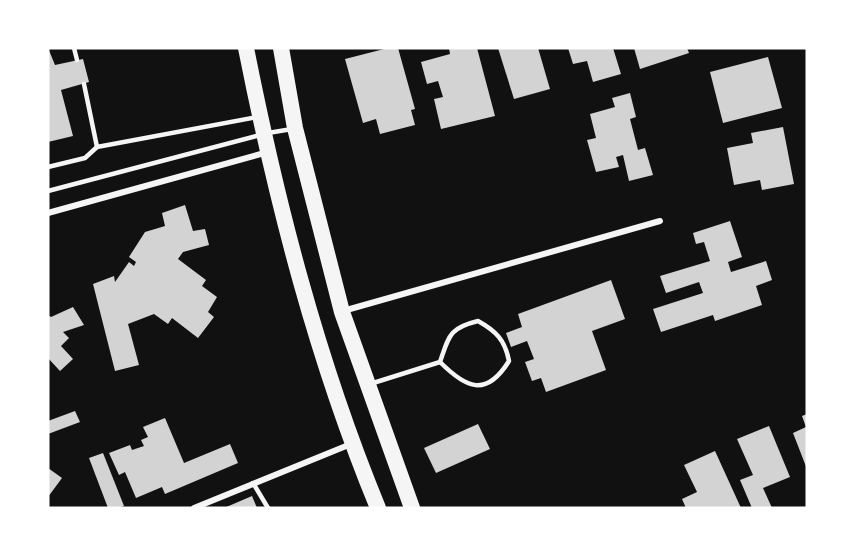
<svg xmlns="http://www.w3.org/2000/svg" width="855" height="556" font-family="Poppins,sans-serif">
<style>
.building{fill:#d3d3d3}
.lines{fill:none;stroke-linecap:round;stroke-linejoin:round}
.service{stroke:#f5f5f5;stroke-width:4.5}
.minor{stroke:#f5f5f5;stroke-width:6}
.trunk{stroke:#f5f5f5;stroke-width:16}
</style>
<rect width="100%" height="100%" fill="#111"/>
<g class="building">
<path d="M48,48l7,17 28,-6 6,23 -28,8 12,46 -25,6z"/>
<path d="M388,48h10l17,61 -4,1 4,15 -35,9 -4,-15 -13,4 -18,-64z"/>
<path d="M449,48h28l18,68 -54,13 -7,-30 9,-2 -5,-16 -11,3 -6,-22 29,-8z"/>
<path d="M498,48h40l12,41 -36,10z"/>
<path d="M568,48h45l8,26 -28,8 -6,-21 -14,3z"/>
<path d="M634,48h53l2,5 -49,16z"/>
<path d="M768,57l14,51 -59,15 -13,-51z"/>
<path d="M630,93l6,24 -6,2 8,31 7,-2 8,27 -24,6 -6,-26 -7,2 3,10 -23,5 -9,-32 9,-2 -6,-24 25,-7 -3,-9z"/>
<path d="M783,127l11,57 -32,6 -2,-10 -26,5 -7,-37 26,-5 -2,-10z"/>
<path d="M185,205l8,26 12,-2 4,16 -26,7 -5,7 28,21 -4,6 15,11 -9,15 6,5 -16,21 -26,-20 -4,6 -14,-10 -26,10 11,41 -24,6 -22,-87 21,-8 1,6 14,-20 5,4 2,-4 -7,-5 16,-25 20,-6 -3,-13z"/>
<path d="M730,221l12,36 -14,5 3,10 35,-11 6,19 -16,6 6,19 -47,16 -2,-6 -52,17 -8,-23 50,-16 -4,-11 -33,11 -6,-17 50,-15 -6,-19 -8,2 -3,-11z"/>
<path d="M611,280l14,39 -33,12 14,39 -60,22 -5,-14 -9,3 -7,-19 9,-3 -7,-18 -16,6 -5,-14 16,-6 -4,-13z"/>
<path d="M73,307l11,18 -21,7 6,6 -8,8 12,13 -13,12 -12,-13v-43l3,2z"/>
<path d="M75,411l5,11 -32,12v-13z"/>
<path d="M807,414v55l-14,-36 13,-6 -4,-11z"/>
<path d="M165,418l19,45 46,-19 8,19 -73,31 -3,-7 -26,11 -11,-26 -6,3 -10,-22 21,-8 2,5 12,-4 -3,-6 7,-3 -5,-10z"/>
<path d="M478,424l12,25 -54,24 -12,-25z"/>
<path d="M769,426l21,51 -27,11 9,20h-20l-12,-28 13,-5 -16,-36z"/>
<path d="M715,451l26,57h-55l-4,-9 15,-7 -13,-27z"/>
<path d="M103,453l21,53 -6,2h-10l-19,-50z"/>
<path d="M48,468l14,10 -14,19z"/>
<path d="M252,496l5,12h-33z"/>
</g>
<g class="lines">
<g class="service">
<path d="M74,48l3,12"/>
<path d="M84,84l13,63 160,-30"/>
<path d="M268,133l24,-4"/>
<path d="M48,167l37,-9 12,-11"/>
<path d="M48,191l212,-56"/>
<path d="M478,321c18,10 27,19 31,40 -23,37 -43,27 -69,1 9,-26 9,-34 38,-41z"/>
<path d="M370,384l70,-22"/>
<path d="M253,483l15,25"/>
</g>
<g class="minor">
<path d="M48,213l220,-61"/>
<path d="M343,311l317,-90"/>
<path d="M194,508l157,-64"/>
</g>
<g class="trunk">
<path d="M246,48c31,156 71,312 132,460"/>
<path d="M281,48l14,80 47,184 70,196"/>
</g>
</g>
<rect width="855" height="556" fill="none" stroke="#ffffff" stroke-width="99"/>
</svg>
